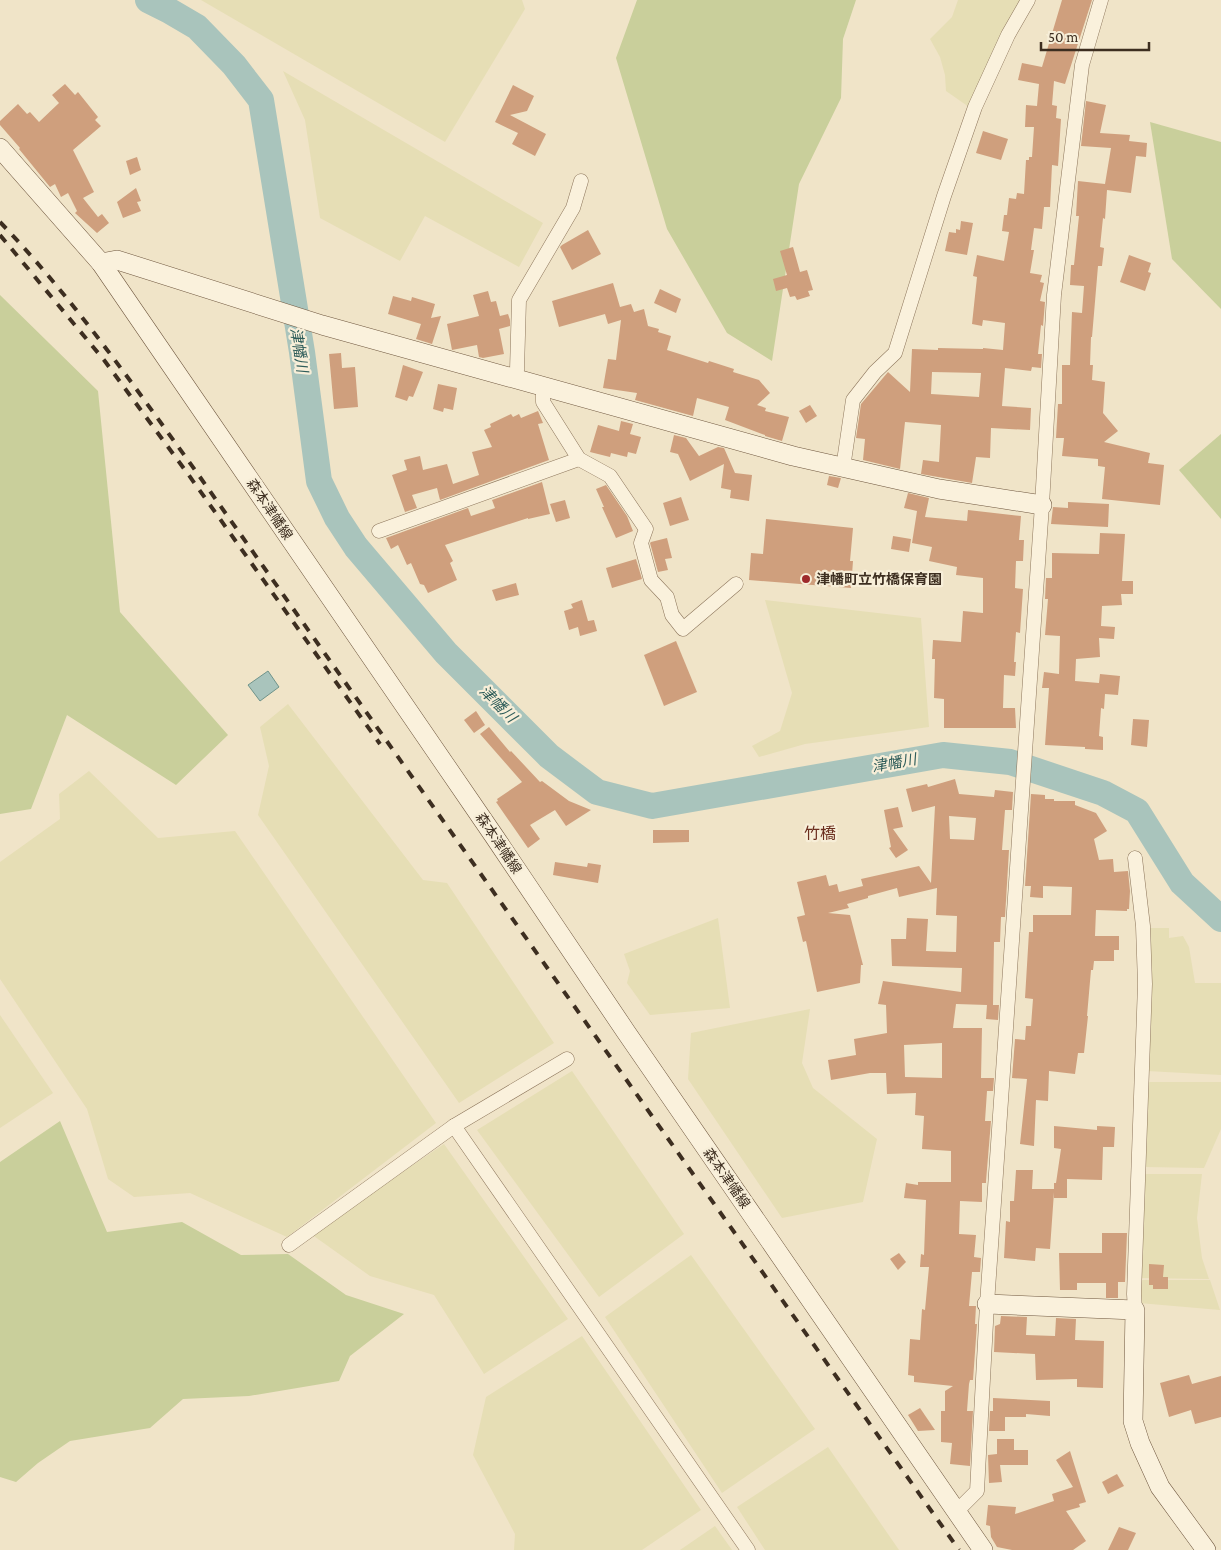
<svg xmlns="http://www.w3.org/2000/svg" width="1221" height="1550" font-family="'Crimson Pro','Noto Sans JP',serif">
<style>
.farmland{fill:#e6deb5}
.green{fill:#c9cf9b}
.water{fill:#a9c4bc;stroke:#6f938a}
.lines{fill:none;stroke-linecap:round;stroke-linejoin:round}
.river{stroke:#a9c4bc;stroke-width:26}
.building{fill:#cf9f7d;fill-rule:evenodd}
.street-casing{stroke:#8d765c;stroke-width:15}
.secondary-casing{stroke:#6f573f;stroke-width:20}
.street{stroke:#faf1dc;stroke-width:14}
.secondary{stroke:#faf1dc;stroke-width:19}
.rail{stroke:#3d2e20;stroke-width:4;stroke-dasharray:9 9;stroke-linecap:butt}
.poi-dot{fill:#9e2a2b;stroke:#f7eed8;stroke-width:2}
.labels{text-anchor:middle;stroke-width:4.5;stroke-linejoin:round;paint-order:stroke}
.street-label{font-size:14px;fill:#3d2e20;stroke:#f7eed8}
.poi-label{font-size:14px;font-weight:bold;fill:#3d2e20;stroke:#f7eed8;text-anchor:start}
.water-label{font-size:15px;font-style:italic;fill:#2f5d5a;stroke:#f7eed8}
.quarter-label{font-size:16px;fill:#6b2e1e;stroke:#f7eed8}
</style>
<rect width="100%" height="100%" fill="#f0e4c8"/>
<g class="farmland">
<path d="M201,0h321l3,9 -80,133z"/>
<path d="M958,0h64l-53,107 -23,-16 -1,-16 -5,-18 -10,-18 22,-22z"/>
<path d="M283,71l260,152 -24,44 -94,-51 -25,45 -80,-43 -15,-98z"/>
<path d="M765,600l156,18 8,109 -124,17 -46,13 -7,-11 28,-15 12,-38z"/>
<path d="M288,704l135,176 24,3 107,160 -95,60 -201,-288 11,-49 -9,-39z"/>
<path d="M89,771l69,67 77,-7 201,292 -149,114 -97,-44 -56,4 -26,-18 -21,-70 -87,-130v-117l60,-43 -1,-25z"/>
<path d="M718,918l12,90 -80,7 -23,-32 3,-12 -6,-17z"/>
<path d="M1148,928h21v10l14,-2 6,11 6,36h26v92l-74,-4z"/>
<path d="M810,1009l-8,54 11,25 64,51 -14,63 -81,16 -94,-139 3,-46z"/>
<path d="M0,1015l53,78 -53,35z"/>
<path d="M572,1071l112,163 -85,63 -122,-167z"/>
<path d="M1147,1082h74v47l-17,39 -60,-1z"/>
<path d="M444,1144l124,175 -84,55 -50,-79 -64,-19 -59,-42z"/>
<path d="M1143,1174h59l-5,44 5,40 7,21 -70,-1z"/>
<path d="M691,1255l124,174 -93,64 -117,-176z"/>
<path d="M1140,1280h70l10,30 -81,-7z"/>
<path d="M582,1336l119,174 -59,40h-128l1,-16 -42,-79 13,-58z"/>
<path d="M828,1447l71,103h-134l-28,-43z"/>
<path d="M715,1526l17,24h-52z"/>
</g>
<g class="green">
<path d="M637,0h219l-13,39 -2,59 -42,86 -27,177 -45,-28 -60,-104 -51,-171z"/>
<path d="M1150,122l71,20v167l-49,-50z"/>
<path d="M0,295l98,96 22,221 108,123 -52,50 -109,-70 -36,94 -31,5z"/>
<path d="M1221,434v85l-42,-49z"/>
<path d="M60,1121l47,111 75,-10 59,33 47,-1 58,41 58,19 -54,42 -11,25 -90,15 -66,3 -33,29 -80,13 -32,22 -22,19 -16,-5v-315z"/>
</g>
<path class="water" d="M268,671l11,16 -19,14 -12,-16z"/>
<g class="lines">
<path class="river" d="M148,0l20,10 29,17 37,38 27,35 41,252 17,129 18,37 19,29 90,106 103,103 48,36 55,14 291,-51 67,7 93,31 34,18 45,72 39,36"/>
</g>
<g class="building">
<path d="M1062,0h30l-27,84 -11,-3 -2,24 5,1 -1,12 5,1 -3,47 -6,-1 -2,42h-6l-2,22 -8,-1 -3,22h3l-4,23 12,2 -2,7 4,1 -4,18 5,1 -2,24 -2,-1 -3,29h4l-1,14 -9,-1 -1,4 -26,-3 -3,38 29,2 -1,22 -39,-2 -1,30 -14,-1 -4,26 -51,-9 2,-14 16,2 2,-37 -36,-3 -5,47 -37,-9 2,-21 -9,-1 5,-34 27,-32 22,20 2,-43 26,1v-2l45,1v-1l20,2 2,-27 -22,-3 -1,6 -10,-2 5,-47 -4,-1 4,-21 27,6 5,-29 -7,-1 2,-16h3l2,-17 7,1 1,-6 7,1 2,-34h3v-3h3l2,-30h-9l1,-22 11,1 2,-22 -21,-4 4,-17 20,4zM932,372l49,1 -2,24 -48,-3z"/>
<path d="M65,84l10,11 3,-3 20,25 -3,3 6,6 -28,24 21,42 -11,6 15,19 4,-3 7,9 -12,10 -22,-20 2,-2 -9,-18 -7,4 -6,-13 -5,3 -31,-38 1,-1 -20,-23v-4l18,-17 9,10 3,-2 9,10 20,-19 -7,-8z"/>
<path d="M513,85l21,11 -7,15 -17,4 36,19 -11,22 -23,-12 6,-11 -23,-11z"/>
<path d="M1086,101l20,4 -6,28 30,2 -1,6 18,2 -1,14 -10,-1 -5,37 -24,-3 -2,29 -2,-1 -3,29 4,1 -2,18h-4l-6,71h-1l-1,28h3l-1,15 13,2 -2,31 15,18 -14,11 46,11 -2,10 16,2 -4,40 -58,-6 3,-32 -7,-1v-7l-36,-3 2,-18h-8l2,-34h4v-39h8l2,-53 10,1 2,-27 -14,-1 1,-20h3l5,-49h-3l2,-35 27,3 6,-36 -30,-2z"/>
<path d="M983,131l25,8 -7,21 -25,-7z"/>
<path d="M137,157l4,13 -11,5 -4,-14z"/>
<path d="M136,188l5,13 -4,1 4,9 -18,7 -6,-16z"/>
<path d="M961,221l12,2 -6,32 -22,-4 4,-19 7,1v-4l4,1z"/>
<path d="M588,230l13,24 -29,16 -12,-23 2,-2z"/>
<path d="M793,247l7,25 7,-2 6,20 -5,1 2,5 -13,4 -2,-4 -5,1 -3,-9 -11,3 -3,-12 14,-4 -7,-24z"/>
<path d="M1129,255l22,8 -3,9 3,1 -6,18 -25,-9z"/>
<path d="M613,283l7,24 11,-3 3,8 10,-3 4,17 11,3 -1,3 13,4 -4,14 41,13 1,-2 25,8 -1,3 26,8 11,13 -13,12 9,3 -1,3 24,6 -7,24 -17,-5v-1l-40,-15 4,-13 -32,-9 -4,18 -58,-16 2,-7 -34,-5 5,-29 8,1 5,-40 -13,4 -3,-10 -46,13 -7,-26z"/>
<path d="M660,289l21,10 -5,14 -22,-10z"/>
<path d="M488,291l3,11 5,-1 4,15 8,-2 2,6v6l-11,3 5,25 -21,4 -4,-1 -2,-12 -25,5 -5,-26 32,-8 -6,-21z"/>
<path d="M393,296l18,5 1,-4 23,7 -4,14 10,-2 -9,28 -16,-5 5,-15 -33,-10z"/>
<path d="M341,353l1,15 13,-1 3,40 -24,2 -5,-55z"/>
<path d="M403,365l20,7 -10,25 -4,-1 -2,5 -12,-4z"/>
<path d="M438,384l19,4 -4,22 -9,-2 -1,4 -10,-3z"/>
<path d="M810,405l7,11 -11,7 -7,-12z"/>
<path d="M538,411l5,12 -5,1 11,36 -109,40 -3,-12 -25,7 5,13 -12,4 -13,-37 15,-5 -3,-10 16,-4 3,14 24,-6 6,20 26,-9 -7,-23 20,-5 -8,-17 7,-3 -1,-3 21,-10 2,3 6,-3 2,4z"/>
<path d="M621,421l12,3 -3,10 11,3 -5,17 -8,-2 -1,5 -16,-4 -1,4 -20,-5 8,-27 21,6z"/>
<path d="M674,435l12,3 13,18 19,-9 6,1 11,25 17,2 -3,26 -19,-3 1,-8 -10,-2 3,-24 -34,17 -12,-27 -8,-2z"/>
<path d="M829,476l12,2 -3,10 -11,-3z"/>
<path d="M542,482l8,32 -22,5v-1l-83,27 8,16 -3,2 7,17 -29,13 -4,-8 -4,-1 -9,-21 -4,2 -9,-20 -7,4 -5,-11 82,-30 3,8 24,-8 -3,-8z"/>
<path d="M606,485l21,31 6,15 -17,7 -14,-31h2l-8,-18z"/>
<path d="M908,493l21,5 -4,19 42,4 1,-11 53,6 -2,24h5l-1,21h-7l-1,27 8,1 -3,44 -4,-1 -2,30h2l-1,14 -11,-1 -1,33h12l1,20h-72v-29l-10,-1 1,-39h-3l1,-19 28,2 2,-31 20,2v-35l-27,-3 1,-8 -28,-6 3,-14 -20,-4 5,-32 -13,-3z"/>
<path d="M681,497l8,23 -19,6 -7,-23z"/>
<path d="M565,500l5,18 -14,4 -6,-18z"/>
<path d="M1068,502l41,2 -1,23 -57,-3 2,-17 15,1z"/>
<path d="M766,519l87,9 -3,33h3l-2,27 -102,-8 2,-27 12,1z"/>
<path d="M1100,533l25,1 -3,47h11v13h-12l1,11 -20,1 -1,20 14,1 -1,12 -15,-1 1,19 -24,2 -1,22 24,2 1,-9 20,2 -2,19 -13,-1 -1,15 -3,-1 -2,28 4,1v13l-18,-1v-2l-40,-2 4,-57h-7l2,-16 15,2 1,-38 -15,-1 3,-36h-3l1,-21h6v-25l47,1z"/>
<path d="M893,536l18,3 -2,13 -18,-3z"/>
<path d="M667,538l5,20 -7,1 3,11 -10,2 -8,-29 1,-1z"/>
<path d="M636,559l6,20 -30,9 -6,-20z"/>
<path d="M516,583l3,12 -23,6 -4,-11z"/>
<path d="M582,600l6,21 6,-1 3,11 -17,5 -2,-9 -9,3 -5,-19 9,-3 -2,-4z"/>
<path d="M676,641l21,51 -33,14 -20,-51z"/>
<path d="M476,711l9,14 -11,8 -10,-13z"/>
<path d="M1133,719l16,1 -2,27 -16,-2z"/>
<path d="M489,727l21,25 1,-1 29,31 2,-1 27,20 22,9 -25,16 -11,-16 -25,15 10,14 -12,9 -32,-46 2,-1 -1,-2 25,-17 -42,-48z"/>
<path d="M955,779l4,15 35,3 1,-7 18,2 -1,18h-7l-3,40h7l-4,67h-4l-1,25h-6l-1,63h6l-1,15 -12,-1 1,-14 -31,-1 -3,24h29l-1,50h13l-1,13h-6l-2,30h6l-5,60v2h-4v19l-22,-1 -1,33 17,1 -2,22 7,1 -1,14h-8l-3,34h7l-1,18h2l-4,56h-3l-1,4 -2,27h6l-3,55 -20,-2 2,-21 -11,-1v-31h4v-20l8,-5 -39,-4v-6l-6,-1 2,-36 10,1 2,-31 3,1 4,-43h-9l1,-13 3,1 2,-55 -22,-2 2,-15 12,2v-3h33v-31l-29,-2 2,-33 -9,-1 1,-22 -29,1 -1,-21h-16l-39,7 -3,-20 28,-5 -2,-16 33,-6 -1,-28 -8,-1 5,-23 78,11 1,-24 -70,-2 -1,-27h15l1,-21 21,1 -2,32 30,1 1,-36 -21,-1 1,-27 -38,9 -2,-9 -29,8v2l-21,6 2,4 -21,5 22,2 13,50h-2l-1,18 -43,9 -11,-51 -3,1 -6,-25 8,-2 -8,-33 29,-7 3,11 8,-2 2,8 24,-6 -2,-7 58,-13 12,17 4,-77 -23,6 -6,-23 21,-5 1,3zM949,816l27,2 -2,22 -24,-1zM942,1043v35l-37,-1 -1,-32z"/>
<path d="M1031,794l14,1v4h9v2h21v4l21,8 11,18 -13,8 5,21 14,-1 1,13 14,-1 2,20 -1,18h-2v2l-31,-1 -1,26h24v14h-5v11h-20l-1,9h-2l-4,46h1l-4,37h-6l-3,21 -26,-3 -1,30 -12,-1 -2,46 -14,-2 7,-65 -15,-1 3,-39 10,1 1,-14h5l2,-27 -8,-1 4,-66h4v-17h38l1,-28 -29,-1v12l-13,-1 1,-11h-6z"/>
<path d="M898,807l5,20 -10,2 15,21 -12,8 -7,-10 2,-1 -7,-37z"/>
<path d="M653,830h36v12l-36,1z"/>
<path d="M555,862l32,5 1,-4 13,2 -3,18 -45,-8z"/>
<path d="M1054,1126l43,4v-4l18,1 -1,20h-11l-1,33 -35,-1v19h-13v-6l-4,57 -14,-1 -1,13 -31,-3 2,-37 4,1v-21h4l2,-31h17l-1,19h22v-6h2l5,-34 -7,-1z"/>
<path d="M1102,1233h25l-2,49h-7v16h-12v-15h-29v7h-17l-1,-37h43z"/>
<path d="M899,1253l7,9 -8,8 -8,-11z"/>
<path d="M1149,1264l15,1 -1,12h5v12h-15v-4h-4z"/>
<path d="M1001,1316l26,1 -1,18 29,1 1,-18 20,1 -1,21 29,1 -1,47 -26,-1v-8l-41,1 -1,-26 -41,-2 1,-26 5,-2z"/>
<path d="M1189,1375l3,9 29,-8v41l-26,7 -4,-14 -22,7 -9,-34z"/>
<path d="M993,1398l57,3v15l-24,-2v3h-21v14h-16l1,-20h3z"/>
<path d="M920,1408l15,22 -17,1 -10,-16z"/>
<path d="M997,1439h17v11h14v15h-28l2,17 -13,1 -1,-28 9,-1z"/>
<path d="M1070,1451l16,51 -7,2 1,3 -14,4 20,30 -13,9h-61l-15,-3 -6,-10 -1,-11 -4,-1 2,-20 28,2 -1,7 39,-13 -2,-7 21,-7 -17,-27z"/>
<path d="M1117,1474l7,12 -16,8 -6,-12z"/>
<path d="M1119,1527l17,6 -8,17h-20z"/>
</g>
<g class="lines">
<g class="street-casing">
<g id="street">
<path d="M514,379l3,-9 2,-70 54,-92 8,-27"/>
<path d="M543,387v15l36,57 31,17 36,53 -5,14 10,37 16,17 5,18 11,14 53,-45"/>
<path d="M843,468l10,-68 22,-28 20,-19 49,-157 31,-89 33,-72 20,-35"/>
<path d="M379,531l200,-72"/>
<path d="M454,1126l294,424"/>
<path d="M289,1245l165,-119 113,-67"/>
<path d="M1135,1310l-1,-16 11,-310 -2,-58 -8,-68"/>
<path d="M958,1510l19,-19 10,-187 55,-799 12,-210 28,-230 19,-65"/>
</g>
</g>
<g class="secondary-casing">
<g id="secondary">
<path d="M0,148l101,115 393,573 132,196 357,518"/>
<path d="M101,263l16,-3 205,65 471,131 146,33 103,16"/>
<path d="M987,1304l148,6 -2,111 7,22 20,44 46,63"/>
</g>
</g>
<use href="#street" class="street"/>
<use href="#secondary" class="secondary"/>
<g class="rail">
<path d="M0,222c72,75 134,164 195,248l764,1080"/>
<path d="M0,235l104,125 84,114 192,270"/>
</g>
</g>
<circle class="poi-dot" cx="806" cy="579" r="5"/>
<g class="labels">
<g class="street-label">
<text transform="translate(270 509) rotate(56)" y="5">森本津幡線</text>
<text transform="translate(499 843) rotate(56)" y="5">森本津幡線</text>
<text transform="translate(727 1178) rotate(55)" y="5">森本津幡線</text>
</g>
<g class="poi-label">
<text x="816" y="584">津幡町立竹橋保育園</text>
</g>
<g class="water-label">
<text transform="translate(299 350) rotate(81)" y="5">津幡川</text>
<text transform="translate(498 704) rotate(45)" y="5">津幡川</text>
<text transform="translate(894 763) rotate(-10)" y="5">津幡川</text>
</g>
<g class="quarter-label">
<text x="820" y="839">竹橋</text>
</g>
</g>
<path d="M1041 42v8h108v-8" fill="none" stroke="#3d2e20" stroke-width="2.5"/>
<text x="1048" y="42" font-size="15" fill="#3d2e20" stroke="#f7eed8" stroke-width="4" paint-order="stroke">50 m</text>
</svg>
